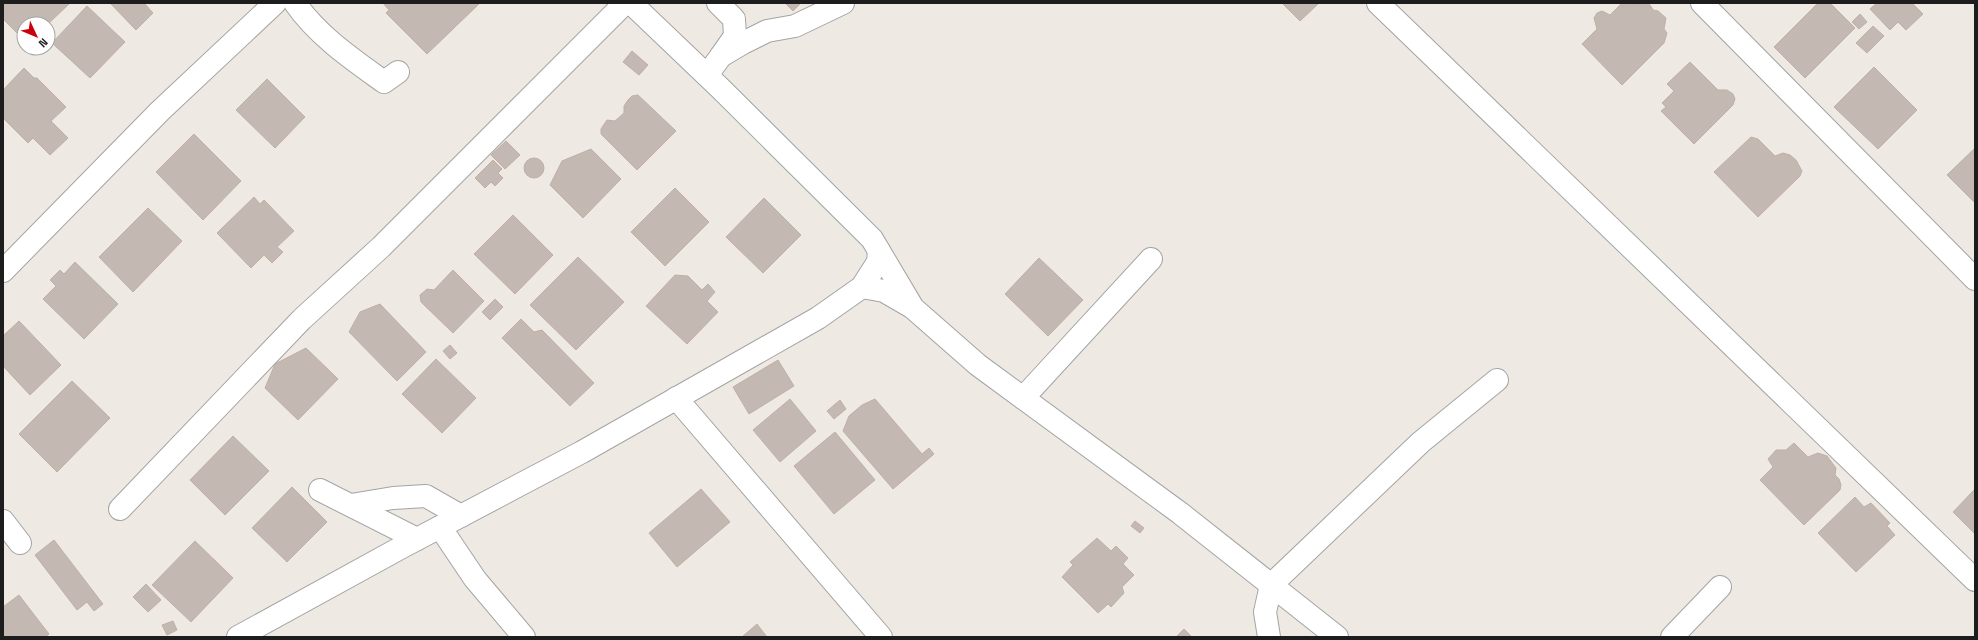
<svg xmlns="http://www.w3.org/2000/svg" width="1978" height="640" font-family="'Space Grotesk',sans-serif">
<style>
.building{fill:#c3b9b2;stroke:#c0afa5}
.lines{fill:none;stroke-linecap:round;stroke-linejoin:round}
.minor-casing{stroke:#a4a4a4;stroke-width:24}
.minor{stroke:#fff;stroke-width:22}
</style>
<rect width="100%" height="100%" fill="#eeeae3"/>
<g class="building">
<path d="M3,3h67l-22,21h-24v16l-21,-21z"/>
<path d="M110,3h34l9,10 -17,17z"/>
<path d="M383,3h97l-53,51 -41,-41 3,-3z"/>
<path d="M785,3h16l-8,8z"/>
<path d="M1282,3h37l-19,18z"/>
<path d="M1622,3h7l2,2 15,-2 4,2 3,5 5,1 8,7 -2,11 3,4 -3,10 -42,42 -40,-41 15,-15 -3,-11 3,-5 5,-2 8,4z"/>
<path d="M1818,3h12l25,25 -50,50 -31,-31z"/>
<path d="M1877,3h35l11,11 -17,16 -8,-8 -8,8 -20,-21z"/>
<path d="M87,6l38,36 -35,36 -38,-35z"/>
<path d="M1860,14l7,8 -8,7 -7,-7z"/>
<path d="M1873,26l11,10 -17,17 -11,-10z"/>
<path d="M632,51l16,14 -9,10 -16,-13z"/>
<path d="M1690,62l28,28h9l6,4 2,5 -2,6 -39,39 -33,-33 5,-4 -4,-4 12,-12 -7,-7z"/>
<path d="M1874,67l43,43 -39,39 -44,-42z"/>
<path d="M24,68l10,10h3l29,29 -15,14 17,17 -18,17 -17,-17 -5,5 -25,-25v-28z"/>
<path d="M267,79l38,38 -30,31 -39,-38z"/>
<path d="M638,95l38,36 -39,39 -36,-36v-5l6,-9 8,1 9,-8v-7l4,-6 4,-4z"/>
<path d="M194,134l47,47 -38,39 -47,-48z"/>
<path d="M1751,137l7,2 17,17 8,-3 7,2 6,5 6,11 -2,5 -42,41 -44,-45z"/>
<path d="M506,141l14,14 -15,14 -14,-14z"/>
<path d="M1975,148v55l-28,-28z"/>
<path d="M591,149l30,30 -38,39 -33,-33 12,-24z"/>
<circle cx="534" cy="168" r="10"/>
<path d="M493,160l9,9 -4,4 5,5 -8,8 -4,-4 -6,6 -10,-10z"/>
<path d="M675,188l34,34 -44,44 -34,-34z"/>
<path d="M254,197l6,7 4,-4 30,31 -17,16 6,5 -11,11 -8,-8 -13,13 -34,-35z"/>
<path d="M764,198l37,37 -38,38 -37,-36z"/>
<path d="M148,208l34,33 -49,51 -34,-35z"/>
<path d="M513,215l40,40 -38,39 -41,-40z"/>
<path d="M578,257l46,45 -48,48 -46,-45z"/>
<path d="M1039,258l44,42 -35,36 -43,-42z"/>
<path d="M75,262l43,42 -34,35 -41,-40 13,-13 -6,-6 10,-10 4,4z"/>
<path d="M453,270l31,31 -31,32 -32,-31 -1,-7 7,-6 7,1z"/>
<path d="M675,275l13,1 14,14 6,-6 7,8 -8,9 11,11 -31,32 -41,-38z"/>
<path d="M495,299l8,8 -13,13 -8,-8z"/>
<path d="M380,304l46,48 -29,29 -48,-49 11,-20z"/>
<path d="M521,319l13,13 8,-2 52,53 -24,23 -68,-68z"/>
<path d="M19,321l42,44 -31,30 -27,-29v-30z"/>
<path d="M450,345l7,8 -7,6 -7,-8z"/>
<path d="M306,348l32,31 -40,41 -33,-32 10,-24z"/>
<path d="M436,359l40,39 -34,35 -40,-39z"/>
<path d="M778,360l16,26 -45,28 -16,-27z"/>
<path d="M72,381l38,37 -53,54 -38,-38z"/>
<path d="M790,399l26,32 -36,31 -27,-32z"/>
<path d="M875,399l47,55 7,-6 5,6 -41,35 -50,-58 6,-15 13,-11z"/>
<path d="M840,400l6,9 -12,10 -7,-8z"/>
<path d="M835,432l40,48 -41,34 -40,-48z"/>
<path d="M233,436l36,35 -44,44 -35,-35z"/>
<path d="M1794,443l14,14 10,-4 9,3 9,12 -1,7 4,4 2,6 -1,5 -36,35 -44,-45 13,-13 -5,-8 8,-9h10z"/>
<path d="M292,487l35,35 -40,40 -35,-34z"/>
<path d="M701,489l29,33 -53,45 -28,-34z"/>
<path d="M1975,489v45l-22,-22z"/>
<path d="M1855,497l9,10 7,-4 19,20 -3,3 8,9 -39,37 -38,-39z"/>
<path d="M1135,521l9,7 -4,5 -9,-7z"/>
<path d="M1097,538l14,13 5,-5 12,12 -5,6 11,11 -12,12 2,6 -13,14 -3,-3 -10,9 -36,-36 11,-12 -3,-3z"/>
<path d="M54,540l49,64 -9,7 -7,-9 -10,8 -42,-55z"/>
<path d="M195,541l38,37 -42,44 -39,-37z"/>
<path d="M146,584l15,16 -13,12 -15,-15z"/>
<path d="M19,595l30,39 -4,3h-42v-30z"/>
<path d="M173,621l4,9 -10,5 -5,-10z"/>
<path d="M757,624l10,13h-25z"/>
<path d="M1184,629l8,8h-16z"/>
</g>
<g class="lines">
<g class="minor-casing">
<g id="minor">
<path d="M295,3c23,33 57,56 89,79l14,-10"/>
<path d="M631,3l89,85 152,151 41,69 65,57 202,148 157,124"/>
<path d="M718,3l16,16 1,17 -14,20"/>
<path d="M1378,3l597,577"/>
<path d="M1702,3l273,276"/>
<path d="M707,75l14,-19 22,-13 24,-12 28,-5 48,-23"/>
<path d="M3,271l157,-160 115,-108"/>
<path d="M862,287l22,4 26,15"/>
<path d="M676,398l205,239"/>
<path d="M1023,398l128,-139"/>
<path d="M320,490l97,49"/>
<path d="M351,505l42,-7 33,-2 35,20"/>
<path d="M120,509l182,-190 79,-72 244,-244"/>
<path d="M3,521l17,22"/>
<path d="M440,527l35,52 49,58"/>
<path d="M238,637l164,-90 180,-95 236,-134 44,-31 16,-25 1,-11"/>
<path d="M1269,637l-4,-25 6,-27 150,-143 76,-62"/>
<path d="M1672,637l48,-50"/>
</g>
</g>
<use href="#minor" class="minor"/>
</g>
<rect width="1978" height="640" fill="none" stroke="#1d1d1d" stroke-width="8"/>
<g transform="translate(36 36) rotate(134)"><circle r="19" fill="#ffffff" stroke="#a5a5a5"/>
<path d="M0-3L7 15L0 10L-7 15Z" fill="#ca000c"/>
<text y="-6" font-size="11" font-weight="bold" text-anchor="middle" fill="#1d1d1d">N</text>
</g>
</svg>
